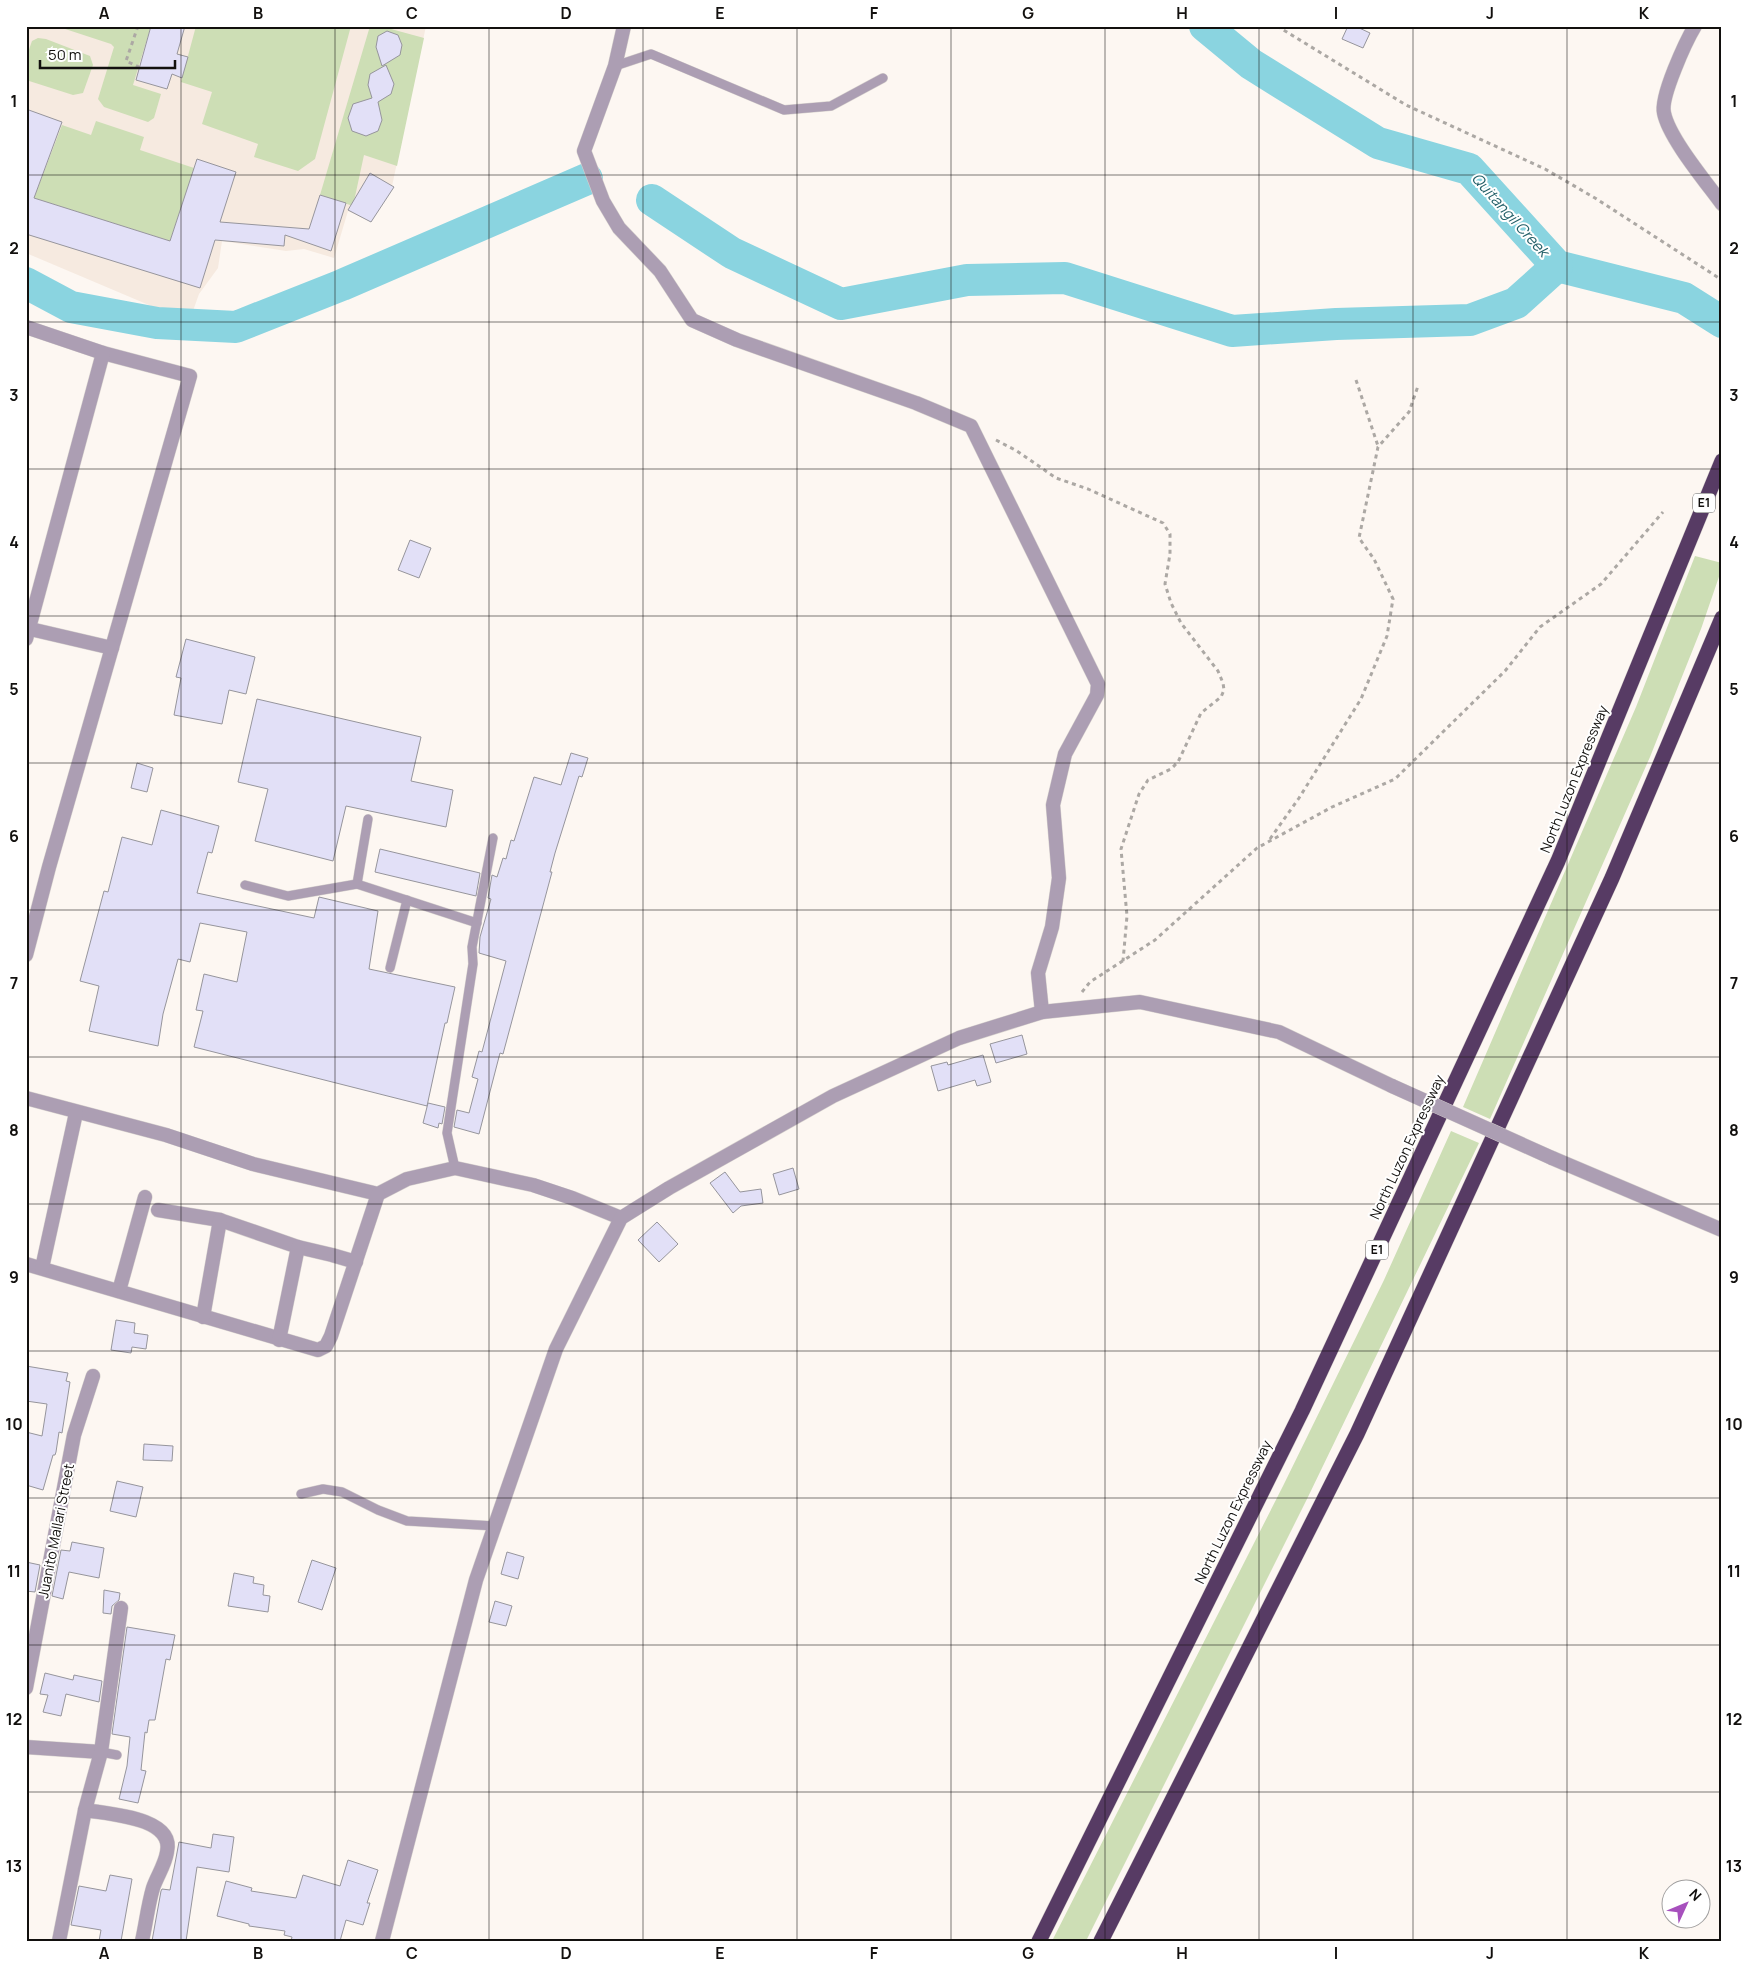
<svg xmlns="http://www.w3.org/2000/svg" width="1748" height="1967" font-family="Manrope,sans-serif">
<style>
.built{fill:#f6eae0}
.green{fill:#cddeb5}
.lines{fill:none;stroke-linecap:round;stroke-linejoin:round}
.river{stroke:#8ad4e0;stroke-width:32}
.building{fill:#e2e0f7;stroke:#96959c}
.service-casing{stroke:#d7d2ce;stroke-width:10}
.minor-casing{stroke:#d7d2ce;stroke-width:15}
.tertiary-casing{stroke:#d7d2ce;stroke-width:15}
.motorway-casing{stroke:#d7d2ce;stroke-width:16}
.path{stroke:#aca8a4;stroke-width:3;stroke-dasharray:4 4;stroke-linecap:butt}
.service{stroke:#ac9eb3;stroke-width:9}
.minor{stroke:#ac9eb3;stroke-width:14}
.tertiary{stroke:#ac9eb3;stroke-width:14}
.motorway{stroke:#573b64;stroke-width:15}
.tertiary-bridge-casing{stroke:#d7d2ce;stroke-width:15;stroke-linecap:butt}
.tertiary-bridge{stroke:#ac9eb3;stroke-width:14}
.grid{fill:none;stroke:#12100e;stroke-width:1;stroke-opacity:0.55}
.labels{text-anchor:middle;stroke-width:4;stroke-linejoin:round;paint-order:stroke}
.shield{fill:#fff;stroke:#595856;stroke-width:1}
.shield-label{font-size:12px;font-weight:bold;fill:#12100e}
.street-label{font-size:14px;fill:#12100e;stroke:#fff}
.water-label{font-size:15px;font-style:italic;fill:#225f68;stroke:#fff}
.neatline{fill:none;stroke:#12100e;stroke-width:2}
.grid-label{font-size:16px;text-anchor:middle;font-weight:bold;fill:#12100e}
</style>
<rect width="100%" height="100%" fill="#fdf7f2"/>
<path class="built" d="M26,26h400l-35,165 -20,31 -23,-11 -14,47 -30,-9 -18,2 -64,-10 -4,27 -19,26 -10,28 -163,-69z"/>
<g class="green">
<path d="M56,26h95l-18,59 28,9 -7,24 -6,4 -44,-15 -6,-8 16,-52 -3,-3z"/>
<path d="M196,26h155l-36,133 -17,12 -44,-14 4,-13 -56,-20 10,-32 -31,-10z"/>
<path d="M370,26h10l44,12 -27,128 -33,-11 -11,51 -33,-11z"/>
<path d="M38,38l8,1 44,17 3,9 -10,28 -10,2 -47,-15v-22l6,-17z"/>
<path d="M96,121l48,16 -4,13 54,18 -24,73 -136,-43 28,-73 29,10z"/>
<path d="M1695,556l27,7v5l-21,61 -51,128 -160,362 -27,-12 173,-400z"/>
<path d="M1451,1131l28,12 -172,356 -221,442h-34l231,-455 101,-206z"/>
</g>
<g class="lines">
<g class="river">
<path d="M1205,26l46,38 127,79 91,26 88,97 127,32 38,24"/>
<path d="M652,200l80,53 109,51 126,-24 98,-2 167,53 104,-7 134,-4 46,-17 41,-37"/>
<path d="M26,283l45,24 86,16 79,4 106,-42 245,-106"/>
</g>
</g>
<g class="building">
<path d="M151,26h34l-8,28 11,3 -6,21 -10,-4 -5,15 -31,-9z"/>
<path d="M1348,26h7l15,7 -7,15 -21,-9z"/>
<path d="M387,31l11,4 4,10 -2,10 -18,11 -6,-19 2,-11z"/>
<path d="M386,65l8,19 -3,10 -13,8 4,18 -4,11 -12,5 -14,-5 -4,-13 5,-14 19,-6 -4,-13 2,-11z"/>
<path d="M26,109l36,13 -28,76 136,43 27,-82 39,13 -16,50 89,7 11,-34 26,8 -15,48 -46,-16 -1,11 -69,-6 -15,48 -174,-54z"/>
<path d="M370,173l24,14 -23,35 -23,-12z"/>
<path d="M410,540l21,8 -12,30 -21,-8z"/>
<path d="M186,639l69,18 -9,37 -17,-4 -7,34 -48,-9 7,-37 -5,-1z"/>
<path d="M257,699l164,38 -10,44 42,9 -7,37 -100,-21 -13,55 -78,-20 13,-52 -30,-7z"/>
<path d="M571,753l17,5 -6,19 -3,-1 -24,77 -5,19h2l-49,182 -3,-1 -21,81 -25,-7 3,-17 12,3 9,-34 -6,-2 7,-26 3,1 24,-91 -27,-8 1,-16 11,-38 -3,-1 4,-23 5,2 6,-19 3,1 5,-19 3,1 20,-64 27,8z"/>
<path d="M137,763l16,5 -6,24 -16,-4z"/>
<path d="M161,810l58,16 -7,27 -4,-1 -11,41 117,25 5,-21 59,14 -9,58 86,18 -8,36h-2l-18,83 -233,-59 9,-36 -7,-1 8,-36 33,8 10,-50 -47,-9 -10,39 -12,-3 -15,55 -5,32 -69,-15 10,-45 -19,-5 24,-90 4,1 14,-55 30,8z"/>
<path d="M380,849l100,24 -4,23 -101,-24z"/>
<path d="M1022,1035l5,19 -31,9 -6,-19z"/>
<path d="M983,1055l8,27 -14,4 -2,-6 -37,11 -7,-25 16,-4 1,3z"/>
<path d="M428,1103l17,4 -3,17 -3,-1 -1,5 -15,-5z"/>
<path d="M793,1168l6,21 -20,6 -6,-21z"/>
<path d="M725,1172l15,20 21,-3 2,14 -22,3 -8,7 -23,-30z"/>
<path d="M657,1222l21,22 -19,18 -21,-22z"/>
<path d="M116,1320l19,3 -1,10 14,2 -2,14 -14,-2 -1,6 -20,-3z"/>
<path d="M26,1366l42,7 -2,8 4,1 -8,51 -3,-1 -3,20 -1,3h-2l-10,35 -17,-5v-53l16,4 5,-32 -21,-3z"/>
<path d="M144,1444l29,2 -1,15 -29,-1z"/>
<path d="M117,1481l26,6 -7,30 -26,-6z"/>
<path d="M72,1542l32,6 -5,30 -30,-6 -6,27 -11,-3 9,-46 9,1z"/>
<path d="M507,1552l17,5 -6,22 -17,-5z"/>
<path d="M312,1560l24,8 -14,42 -24,-8z"/>
<path d="M26,1562l14,3 -5,27 -9,-1z"/>
<path d="M234,1573l20,4 -1,6 11,2 -1,10 7,1 -2,16 -40,-6z"/>
<path d="M104,1590l16,3 -1,7 -7,6 -1,8 -8,-1z"/>
<path d="M495,1601l17,5 -6,20 -17,-4z"/>
<path d="M127,1627l48,8 -5,25 -4,-1 -11,61h-6l-2,13 -2,-1 -4,38 5,1 -8,32 -19,-4 8,-33 3,-29 -18,-3z"/>
<path d="M45,1673l28,7 1,-5 28,6 -3,21 -33,-8 -5,22 -18,-4 5,-17 -8,-1z"/>
<path d="M213,1834l21,3 -5,35 -32,-5 -11,74h-34l9,-50 1,-2 8,1 9,-48 32,6z"/>
<path d="M348,1860l30,10 -11,33h3l-7,22 -17,-5 -6,21h-49l1,-4 -8,-2 1,-4 -36,-5v-2l-32,-8 9,-35 26,7 -1,3 45,7 7,-23 37,11z"/>
<path d="M110,1875l22,4 -11,62h-22l2,-11 -30,-5 8,-39 27,5z"/>
</g>
<g class="lines">
<g class="service-casing">
<g id="service">
<path d="M615,66l36,-12 133,56 47,-4 52,-28"/>
<path d="M357,884l11,-65"/>
<path d="M245,885l43,11 69,-12 120,39"/>
<path d="M390,968l17,-68"/>
<path d="M455,1168l-8,-35 26,-169 -1,-17 21,-109"/>
<path d="M301,1494l22,-5 19,3 36,18 29,11 88,5"/>
<path d="M101,1752l16,3"/>
</g>
</g>
<g class="minor-casing">
<g id="minor">
<path d="M624,26l-9,40 -31,85 19,50 16,27 41,43 32,49 45,20 179,63 55,23 127,258 -1,11 -32,59 -12,51 6,73 -7,49 -14,46 4,39"/>
<path d="M1695,26c-9,15 -35,71 -31,87 5,25 42,69 58,91"/>
<path d="M26,327l77,26 87,23 -141,491 -23,88"/>
<path d="M26,628l86,20"/>
<path d="M26,639l77,-286"/>
<path d="M26,1098l140,37 87,29 125,30 29,-15 48,-11 78,17 39,13 49,20"/>
<path d="M158,1210l62,10 78,27 34,8 24,7"/>
<path d="M26,1264l292,86 8,-4 5,-10 47,-142"/>
<path d="M42,1268l34,-155"/>
<path d="M119,1291l26,-94"/>
<path d="M203,1317l17,-97"/>
<path d="M279,1340l19,-93"/>
<path d="M26,1688l48,-253 19,-59"/>
<path d="M26,1747l75,5"/>
<path d="M85,1810c22,4 90,7 82,42 -2,13 -10,24 -14,36 -5,17 -7,35 -11,53"/>
<path d="M59,1941l26,-131 16,-58 20,-144"/>
</g>
</g>
<g class="tertiary-casing">
<g id="tertiary">
<path d="M1552,1158l170,72"/>
<path d="M382,1941l94,-361 80,-231 65,-131 48,-30 164,-92 126,-58 83,-26 98,-10 139,30 113,54"/>
</g>
</g>
<g class="motorway-casing">
<g id="motorway">
<path d="M1039,1941l263,-530 256,-550 164,-400"/>
<path d="M1101,1941l256,-507 255,-556 110,-260"/>
</g>
</g>
<g class="path">
<path d="M138,26l-12,35 13,6"/>
<path d="M1277,26l129,79 139,64 50,29 127,82"/>
<path d="M1356,380l22,66"/>
<path d="M996,440l21,11 39,27 32,11 75,34 7,11v20l-5,30 6,19 10,20 37,48 5,12 1,7 -3,7 -20,16 -23,49 -7,7 -23,11 -9,14 -18,55 6,67 -4,45"/>
<path d="M1270,839l29,-41 62,-99 26,-63 6,-37 -19,-40 -15,-21 19,-91 31,-35 9,-26"/>
<path d="M1082,992l8,-10 65,-42 102,-92 75,-41 63,-28 110,-108 35,-44 61,-43 62,-72"/>
</g>
<use href="#service" class="service"/>
<use href="#minor" class="minor"/>
<use href="#tertiary" class="tertiary"/>
<use href="#motorway" class="motorway"/>
<g class="tertiary-bridge-casing">
<path id="tertiary-bridge" d="M1392,1086l160,72"/>
</g>
<use href="#tertiary-bridge" class="tertiary-bridge"/>
</g>
<path class="grid" d="M181,26v1915M335,26v1915M489,26v1915M643,26v1915M797,26v1915M951,26v1915M1105,26v1915M1259,26v1915M1413,26v1915M1567,26v1915M26,175h1696M26,322h1696M26,469h1696M26,616h1696M26,763h1696M26,910h1696M26,1057h1696M26,1204h1696M26,1351h1696M26,1498h1696M26,1645h1696M26,1792h1696"/>
<g class="labels">
<g class="shield">
<rect x="1693" y="493.5" width="22" height="19" rx="4"/>
<rect x="1366" y="1240.5" width="22" height="19" rx="4"/>
</g>
<g class="shield-label">
<text x="1704" y="507">E1</text>
<text x="1377" y="1254">E1</text>
</g>
<g class="street-label">
<text transform="translate(1574 779) rotate(-68)" y="5">North Luzon Expressway</text>
<text transform="translate(1407 1147) rotate(-65)" y="5">North Luzon Expressway</text>
<text transform="translate(1233 1512) rotate(-64)" y="5">North Luzon Expressway</text>
<text transform="translate(56 1531) rotate(-79)" y="5">Juanito Mallari Street</text>
</g>
<g class="water-label">
<text transform="translate(1510 215) rotate(48)" y="5">Quitangil Creek</text>
</g>
</g>
<rect width="1748" height="1967" fill="none" stroke="#ffffff" stroke-width="55"/>
<g transform="translate(1686 1904) rotate(46)"><circle r="24" fill="#ffffff" stroke="#a09f9f"/>
<path d="M0-4L9 19L0 12L-9 19Z" fill="#a750bd"/>
<text y="-8" font-size="14" font-weight="bold" text-anchor="middle" fill="#12100e">N</text>
</g>
<path d="M40 60v8h135v-8" fill="none" stroke="#12100e" stroke-width="2.5"/>
<text x="48" y="60" font-size="15" fill="#12100e" stroke="#ffffff" stroke-width="4" paint-order="stroke">50 m</text>
<rect x="28" y="28" width="1692" height="1912" class="neatline"/>
<g class="grid-label">
<text x="104" y="19">A</text>
<text x="258" y="19">B</text>
<text x="412" y="19">C</text>
<text x="566" y="19">D</text>
<text x="720" y="19">E</text>
<text x="874" y="19">F</text>
<text x="1028" y="19">G</text>
<text x="1182" y="19">H</text>
<text x="1336" y="19">I</text>
<text x="1490" y="19">J</text>
<text x="1644" y="19">K</text>
<text x="14" y="107">1</text>
<text x="1734" y="107">1</text>
<text x="14" y="254">2</text>
<text x="1734" y="254">2</text>
<text x="14" y="401">3</text>
<text x="1734" y="401">3</text>
<text x="14" y="548">4</text>
<text x="1734" y="548">4</text>
<text x="14" y="695">5</text>
<text x="1734" y="695">5</text>
<text x="14" y="842">6</text>
<text x="1734" y="842">6</text>
<text x="14" y="989">7</text>
<text x="1734" y="989">7</text>
<text x="14" y="1136">8</text>
<text x="1734" y="1136">8</text>
<text x="14" y="1283">9</text>
<text x="1734" y="1283">9</text>
<text x="14" y="1430">10</text>
<text x="1734" y="1430">10</text>
<text x="14" y="1577">11</text>
<text x="1734" y="1577">11</text>
<text x="14" y="1725">12</text>
<text x="1734" y="1725">12</text>
<text x="14" y="1872">13</text>
<text x="1734" y="1872">13</text>
<text x="104" y="1959">A</text>
<text x="258" y="1959">B</text>
<text x="412" y="1959">C</text>
<text x="566" y="1959">D</text>
<text x="720" y="1959">E</text>
<text x="874" y="1959">F</text>
<text x="1028" y="1959">G</text>
<text x="1182" y="1959">H</text>
<text x="1336" y="1959">I</text>
<text x="1490" y="1959">J</text>
<text x="1644" y="1959">K</text>
</g>
</svg>
